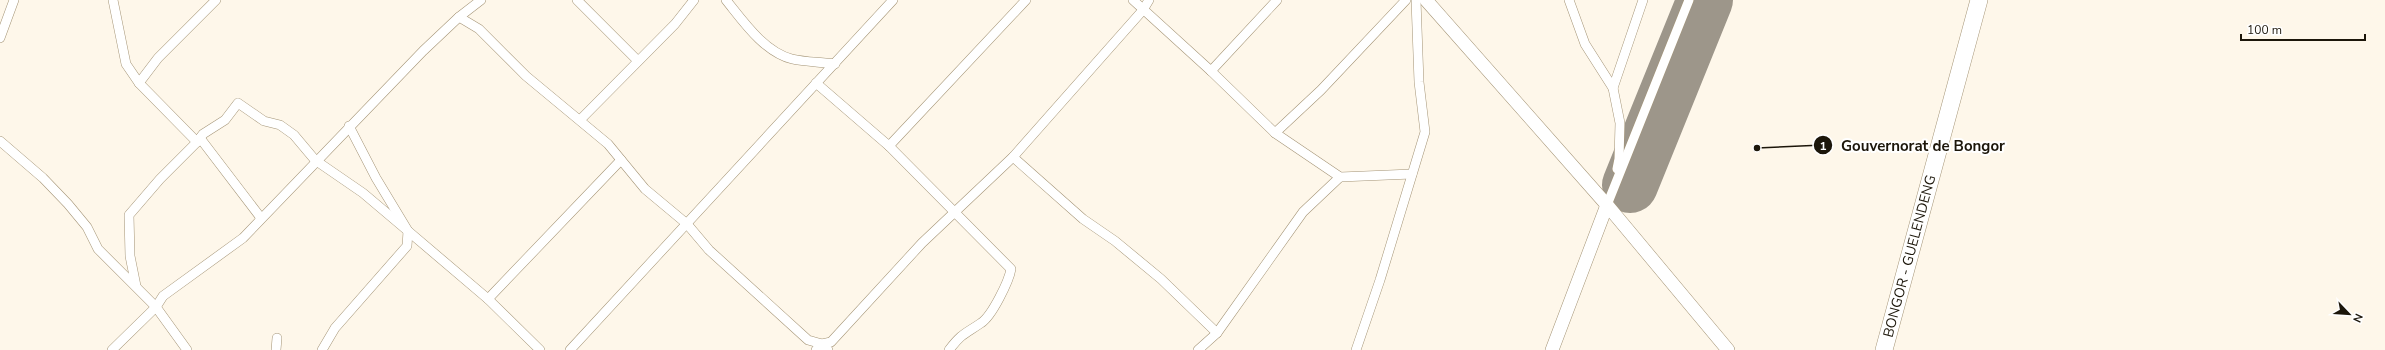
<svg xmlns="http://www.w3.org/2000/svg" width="2385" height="350" font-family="'Nunito Sans',sans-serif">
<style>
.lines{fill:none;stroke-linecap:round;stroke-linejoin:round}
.runway{stroke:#9d968a;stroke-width:56}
.street-casing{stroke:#a49476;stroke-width:10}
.secondary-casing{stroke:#a49476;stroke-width:14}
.highway-casing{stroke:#a49476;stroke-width:18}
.street{stroke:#fff;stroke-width:9}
.secondary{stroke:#fff;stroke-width:13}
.highway{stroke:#fff;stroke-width:17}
.labels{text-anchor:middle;stroke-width:4;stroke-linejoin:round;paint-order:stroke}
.street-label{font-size:14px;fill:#1c160a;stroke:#fff}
.leader{fill:none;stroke:#1c160a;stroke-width:1.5}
.callout-dot{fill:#1c160a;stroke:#fff;stroke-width:1.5}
.mark-label{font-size:12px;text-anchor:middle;font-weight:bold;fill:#fff}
.callout-label{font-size:15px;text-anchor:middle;font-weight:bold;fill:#1c160a;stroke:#fff;stroke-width:4;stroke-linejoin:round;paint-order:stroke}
</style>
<rect width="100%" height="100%" fill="#fef7ea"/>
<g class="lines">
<path class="runway" d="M1630,185l75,-185"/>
<g class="street-casing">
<g id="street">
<path d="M113,0l13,64 13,19 58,59 -37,37 -31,36 1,41 6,30"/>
<path d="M577,0l61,61"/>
<path d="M726,0c17,21 38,52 66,59 13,3 29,3 43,5"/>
<path d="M1133,0l78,71 64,62 65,44 72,-3"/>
<path d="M1569,0l16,44 28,44 7,35 -1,36 -2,10"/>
<path d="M459,17l20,12 47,47 82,68 37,45 42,35 22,26 99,90 14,4 9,-2 91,-99 91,-86 130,-147 6,-10"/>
<path d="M0,38l14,-38"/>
<path d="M1211,71l66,-71"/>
<path d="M139,83l19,-25 58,-58"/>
<path d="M816,83l73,63 122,123c-2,12 -19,47 -30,54 -16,11 -19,10 -32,27"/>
<path d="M1613,88l30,-88"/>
<path d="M580,120l95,-96 19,-24"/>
<path d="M1275,133l46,-43 85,-90"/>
<path d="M200,138l61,80"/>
<path d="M0,141l43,37 25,26 19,23 11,22 58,58 31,43"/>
<path d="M197,142l6,-8 22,-14 13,-17 26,18 16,4 14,10 21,25 48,33 45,38 80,68 52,51"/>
<path d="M889,146l137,-146"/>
<path d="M1013,157l70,62 32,22 46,38 56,54"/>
<path d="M1607,205l82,-205"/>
<path d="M488,299l133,-139"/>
<path d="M112,350l44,-43 7,-11 80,-58 180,-187 36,-34 22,-17"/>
<path d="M276,350l1,-12"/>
<path d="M322,350l13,-22 72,-82 1,-15 -32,-53 -27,-52"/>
<path d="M570,350l323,-350"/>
<path d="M816,350l6,-6 6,6"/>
<path d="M1198,350l19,-17 86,-121 37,-35"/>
<path d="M1356,350l24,-70 45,-148 -6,-50 -3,-82"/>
</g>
</g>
<g class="secondary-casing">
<g id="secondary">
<path d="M1426,0l181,205 121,145"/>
<path d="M1552,350l55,-145"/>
</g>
</g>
<g class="highway-casing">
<path id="highway" d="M1884,350l95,-350"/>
</g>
<use href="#street" class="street"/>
<use href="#secondary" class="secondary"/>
<use href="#highway" class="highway"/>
</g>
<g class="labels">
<g class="street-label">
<text transform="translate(1909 256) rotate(-75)" y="5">BONGOR - GUELENDENG</text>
</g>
</g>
<path class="leader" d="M1757 148L1823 145"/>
<g class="callout-dot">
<circle cx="1757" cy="148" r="4"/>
<circle cx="1823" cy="145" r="10"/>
</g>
<g class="mark-label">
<text x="1823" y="150">1</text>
</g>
<g class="callout-label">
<text x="1923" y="151">Gouvernorat de Bongor</text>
</g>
<g transform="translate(2349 314) rotate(115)" stroke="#ffffff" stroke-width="3" paint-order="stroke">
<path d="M0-3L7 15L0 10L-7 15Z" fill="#1c160a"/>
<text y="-6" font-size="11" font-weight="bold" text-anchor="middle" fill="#1c160a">N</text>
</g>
<path d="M2241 34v6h124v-6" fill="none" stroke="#1c160a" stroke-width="2"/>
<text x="2247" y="34" font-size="12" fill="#1c160a" stroke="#ffffff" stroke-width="3" paint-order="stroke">100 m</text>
</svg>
